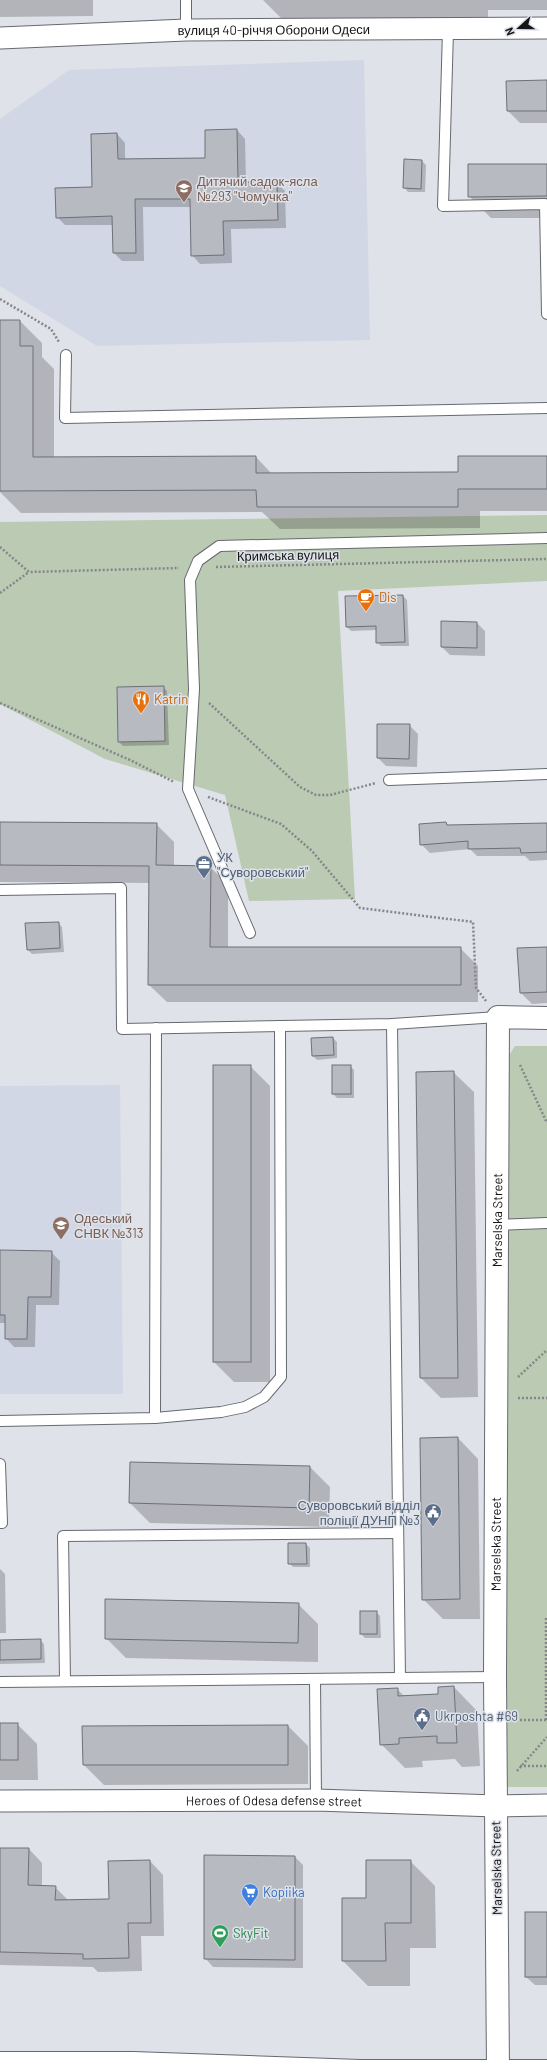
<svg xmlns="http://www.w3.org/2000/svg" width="547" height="2072" font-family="Barlow,sans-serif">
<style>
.built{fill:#d1d7e5}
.green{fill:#bbcab2}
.shadow{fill:#0003}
.building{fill:#b7bac1;stroke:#6e7077}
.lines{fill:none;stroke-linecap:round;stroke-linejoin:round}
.lane-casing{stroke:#676970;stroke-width:12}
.street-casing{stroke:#676970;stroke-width:23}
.secondary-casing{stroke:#676970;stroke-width:24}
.primary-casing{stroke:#676970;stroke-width:24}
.path{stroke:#84868b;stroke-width:2.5;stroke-dasharray:2 2;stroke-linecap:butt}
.lane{stroke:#fff;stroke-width:10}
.street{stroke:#fff;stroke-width:21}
.secondary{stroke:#fff;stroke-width:22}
.primary{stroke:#fff;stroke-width:22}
.labels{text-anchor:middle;stroke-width:3;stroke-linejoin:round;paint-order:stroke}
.street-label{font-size:13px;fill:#141517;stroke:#dfe2e9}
.education-label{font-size:13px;fill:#785e54;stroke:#dfe2e9;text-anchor:start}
.food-label{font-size:13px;fill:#c56008;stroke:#dfe2e9;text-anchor:start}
.service-label{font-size:13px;fill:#4e5e75;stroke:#dfe2e9;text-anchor:start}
.shop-label{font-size:13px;fill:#366cbe;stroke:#dfe2e9;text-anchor:start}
.leisure-label{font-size:13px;fill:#27864d;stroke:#dfe2e9;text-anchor:start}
</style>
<rect width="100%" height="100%" fill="#dfe2e9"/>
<g class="built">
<path d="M364,60l6,280 -273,6 -97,-60v-167l69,-49z"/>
<path d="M120,1085l3,309h-123v-308z"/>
</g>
<g class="green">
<path d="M547,515v66l-209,10 17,308 -106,2 -24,-106 -120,-36 -105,-55v-182z"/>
<path d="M515,1046h32v741h-41v-727z"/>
</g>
<g class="shadow">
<path d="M0,0h93v16l-93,1z"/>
<path d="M263,0h284v10h-59v9l-204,2z"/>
<path d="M547,81v42h-27l-12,-12z"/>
<path d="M237,130l8,9 1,44h31l8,8 1,37 -55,1 1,34 -32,1 -8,-9 -1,-48h-48l1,54h-22l-8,-8 -1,-28h-48l-8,-8 36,-29 24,-54 8,9v17l81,-1z"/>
<path d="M422,161l4,4 -1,27h-17l-4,-5z"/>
<path d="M547,165v53h-56l-22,-22z"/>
<path d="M0,321h20l22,22v14l12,12v89l202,-1 16,17 187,-1 88,-16v54h-67v17l-200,1 -18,-17 -241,1 -21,-21z"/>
<path d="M403,596l4,4 2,46h-28l-4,-4v-12l-26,1 -4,-4z"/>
<path d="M477,623l8,8v25l-35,-1 -8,-8z"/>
<path d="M163,687l4,4 2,54 -46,1 -4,-4z"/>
<path d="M378,725h31l9,9 -1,33 -31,-1 -8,-8z"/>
<path d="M0,823l156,1 18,18v24l36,1 18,17v64h232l18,18v36h-311l-18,-17v-102l-149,-1z"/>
<path d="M446,823l3,3 98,-2v36l-17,1 -5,-5h-48l-7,-7 -40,4 -9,-9z"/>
<path d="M58,923l4,4 2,25 -32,2 -4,-4z"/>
<path d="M547,948v55l-15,1 -11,-11 -3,-44z"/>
<path d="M333,1038l4,4v16l-20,2 -4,-4z"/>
<path d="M250,1066l20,20v296h-36l-20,-20z"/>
<path d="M350,1066l4,4v28h-17l-4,-4z"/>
<path d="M453,1072l21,20 4,305 -37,1 -20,-20z"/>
<path d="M0,1252h51l9,9 -1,44h-23l-1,42h-21l-8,-9v-15h-6z"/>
<path d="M458,1438l20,21 2,160h-37l-20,-20z"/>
<path d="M310,1467l20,20 -1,40 -179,-4 -20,-20z"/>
<path d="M306,1544l4,4v19h-17l-4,-4z"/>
<path d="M0,1569l5,5 1,59h-6z"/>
<path d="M298,1604l20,20v38l-192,-4 -20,-20z"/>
<path d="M376,1612l4,4 1,22h-16l-4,-4z"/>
<path d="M40,1640l4,4 1,19 -45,1v-23z"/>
<path d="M454,1687l23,24 3,55 -18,1 -7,-8 -33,2 1,6 -18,1 -24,-24 16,-55 8,8 34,-2z"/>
<path d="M0,1724h17l20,20 1,36h-38z"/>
<path d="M288,1726l20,20v38l-204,1 -20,-20 -1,-38z"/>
<path d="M0,1849h29l13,14v24h13l14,14 41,-1 40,-39 13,14 1,61h-23l1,35 -44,1 -5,-5 -93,-2z"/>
<path d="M295,1857l8,8v103l-90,-1 -8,-9z"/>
<path d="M410,1861l25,25 1,62h-26v38h-42l-25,-25v-62h24z"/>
<path d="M547,1913v72h-12l-9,-8z"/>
</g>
<g class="building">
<path d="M547,80v31h-40l-1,-30z"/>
<path d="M237,129l1,53h39l1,38 -55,1 1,34 -33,1 -1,-57h-55l1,54h-23l-1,-37 -56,2 -1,-30 37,-1 -1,-53 26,-1 1,26 87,-1v-28z"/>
<path d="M404,159l18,1 -1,29 -18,-1z"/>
<path d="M468,164h79v32l-79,1z"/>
<path d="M0,320h20v26h13v111l223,-1v17l202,-1v-16h89v33h-89v18h-201l-1,-17 -256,1z"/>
<path d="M403,595l2,47 -29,1v-17l-30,1 -1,-31z"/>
<path d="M441,621l36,1v26l-36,-1z"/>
<path d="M164,686l1,55 -47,1 -1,-55z"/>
<path d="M377,724h33l-1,35 -32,-1z"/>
<path d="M0,822l157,1 -1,42 55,1 -1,81h251v38h-313l1,-119 -149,-1z"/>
<path d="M446,822l1,3 100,-2v29l-26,1 -1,-5 -52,1v-8l-48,4 -1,-21z"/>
<path d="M59,922l1,26 -33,2 -2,-27z"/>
<path d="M547,947v45l-27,1 -3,-45z"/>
<path d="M333,1037l1,18 -22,1 -1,-18z"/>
<rect x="213" y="1065" width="38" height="297"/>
<rect x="332" y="1065" width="19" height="29"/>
<path d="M454,1071l4,307h-38l-4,-306z"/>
<path d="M0,1250l52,1 -1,46h-23l-1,42h-22v-24h-5z"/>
<path d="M458,1437l2,162 -38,1 -2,-162z"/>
<path d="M130,1462l180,4 -1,42 -180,-5z"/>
<path d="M288,1543h18l1,21h-19z"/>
<path d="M105,1599l194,4 -1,40 -193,-4z"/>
<rect x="360" y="1611" width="17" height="23"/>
<path d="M41,1639v20l-41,1v-20z"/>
<path d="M454,1686l3,57h-20v-7l-38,2v6l-19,1 -3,-56 21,-1v8l40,-2v-7z"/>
<rect x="0" y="1723" width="18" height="37"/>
<path d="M288,1725v40h-205l-1,-39z"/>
<path d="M0,1848h29l-1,37 28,1 -1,14 54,-1 -1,-38 42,-1 1,63h-23l1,35 -46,1v-5l-83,-2z"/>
<path d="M204,1855l91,1v104l-91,-1z"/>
<path d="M366,1860h45v63h-26l1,38h-44v-63h24z"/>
<rect x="525" y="1912" width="22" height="65"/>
</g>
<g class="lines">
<g class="lane-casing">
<g id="lane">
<path d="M186,30v-30"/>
<path d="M448,30l-5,176 102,-2 2,110"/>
<path d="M66,355l-1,63 482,-10"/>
<path d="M389,780l158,-6"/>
<path d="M0,890l121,-2 1,141 270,-5 106,-7"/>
<path d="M250,933l-62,-144 6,-100 -4,-109 8,-19 21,-15 328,-8"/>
<path d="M392,1024l8,654"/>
<path d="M496,1225l51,-2"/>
<path d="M155,1418l1,-390"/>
<path d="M0,1421l155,-3 66,-6 24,-5 19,-10 17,-20 -1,-351"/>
<path d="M0,1464l2,59h-2"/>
<path d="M315,1679l1,121"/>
<path d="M65,1681l-2,-145 335,-3"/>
<path d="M0,1682l495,-5"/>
</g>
</g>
<g class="street-casing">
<g id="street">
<path id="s1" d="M0,38l186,-8 361,-2"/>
<path id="s2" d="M0,1801l316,-1 180,6 51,-1"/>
</g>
</g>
<g class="secondary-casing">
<g id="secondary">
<path id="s3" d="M498,2071l-3,-394 3,-660 49,1"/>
</g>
</g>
<g class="primary-casing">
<path id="primary" d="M0,2063h133l227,8h187"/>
</g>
<g class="path">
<path d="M0,299l51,30 8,13"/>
<path d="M0,547l29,25 150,-4"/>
<path d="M216,567l331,-8"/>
<path d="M0,593l29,-21"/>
<path d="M0,703l130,57 44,22"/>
<path d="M209,703l91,84 16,8h14l46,-12"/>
<path d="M208,797l73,27 31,27 48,57 113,14 3,66 10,13"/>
<path d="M520,1065l27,58"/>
<path d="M518,1377l29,-27"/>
<path d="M518,1398h29"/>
<path d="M546,1618v102"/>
<path d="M516,1720h31"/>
<path d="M520,1766h27"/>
<path d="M517,1771l30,-34"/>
</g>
<use href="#lane" class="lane"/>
<use href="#street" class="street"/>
<use href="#secondary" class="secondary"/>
<use href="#primary" class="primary"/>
</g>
<defs>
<g id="school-pin" transform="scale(0.9)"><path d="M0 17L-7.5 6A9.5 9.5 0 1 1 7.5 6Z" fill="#8d6e63" stroke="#dfe2e9"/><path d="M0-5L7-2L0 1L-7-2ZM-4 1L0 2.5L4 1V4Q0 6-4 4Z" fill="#fff"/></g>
<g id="cafe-pin" transform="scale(0.9)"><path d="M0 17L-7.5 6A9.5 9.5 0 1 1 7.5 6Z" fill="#e8710a" stroke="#dfe2e9"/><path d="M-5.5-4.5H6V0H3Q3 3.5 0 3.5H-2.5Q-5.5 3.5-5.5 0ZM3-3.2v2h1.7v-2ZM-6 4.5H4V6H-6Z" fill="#fff"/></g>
<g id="restaurant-pin" transform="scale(0.9)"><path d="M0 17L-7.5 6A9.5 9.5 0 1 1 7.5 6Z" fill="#e8710a" stroke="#dfe2e9"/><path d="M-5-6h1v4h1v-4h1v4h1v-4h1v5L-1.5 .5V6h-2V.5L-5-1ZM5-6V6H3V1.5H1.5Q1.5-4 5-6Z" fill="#fff"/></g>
<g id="office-pin" transform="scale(0.9)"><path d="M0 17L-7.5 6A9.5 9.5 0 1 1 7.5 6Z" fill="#5c6f8a" stroke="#dfe2e9"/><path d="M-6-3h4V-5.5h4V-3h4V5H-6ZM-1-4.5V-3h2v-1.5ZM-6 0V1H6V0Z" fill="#fff"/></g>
<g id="civic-pin" transform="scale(0.9)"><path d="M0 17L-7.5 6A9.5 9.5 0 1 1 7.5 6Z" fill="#5c6f8a" stroke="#dfe2e9"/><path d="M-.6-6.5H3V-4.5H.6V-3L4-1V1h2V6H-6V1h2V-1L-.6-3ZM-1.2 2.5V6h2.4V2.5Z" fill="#fff"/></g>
<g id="supermarket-pin" transform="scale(0.9)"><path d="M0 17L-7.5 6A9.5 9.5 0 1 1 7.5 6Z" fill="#3f7fe0" stroke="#dfe2e9"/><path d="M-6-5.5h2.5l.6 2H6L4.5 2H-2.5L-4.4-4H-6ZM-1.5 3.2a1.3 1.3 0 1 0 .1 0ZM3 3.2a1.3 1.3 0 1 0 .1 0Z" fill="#fff"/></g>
<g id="stadium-pin" transform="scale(0.9)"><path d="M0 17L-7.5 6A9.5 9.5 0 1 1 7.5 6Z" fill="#2e9e5b" stroke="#dfe2e9"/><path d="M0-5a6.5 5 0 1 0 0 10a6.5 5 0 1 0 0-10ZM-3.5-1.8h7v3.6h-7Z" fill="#fff"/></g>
</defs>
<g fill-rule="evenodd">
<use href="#school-pin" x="184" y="188"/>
<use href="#cafe-pin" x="366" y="597"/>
<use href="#restaurant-pin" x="141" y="699"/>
<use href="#office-pin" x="204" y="864"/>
<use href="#school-pin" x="61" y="1225"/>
<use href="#civic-pin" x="433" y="1512"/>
<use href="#civic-pin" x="422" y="1716"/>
<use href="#supermarket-pin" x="250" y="1892"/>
<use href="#stadium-pin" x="220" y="1933"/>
</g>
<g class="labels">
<g class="street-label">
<text dy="5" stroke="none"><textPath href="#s1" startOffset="274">вулиця 40-річчя Оборони Одеси</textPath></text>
<text transform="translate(288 555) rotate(-1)" y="5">Кримська вулиця</text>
<text dy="5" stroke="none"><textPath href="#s3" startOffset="851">Marselska Street</textPath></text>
<text dy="5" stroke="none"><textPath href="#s3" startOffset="527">Marselska Street</textPath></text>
<text dy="5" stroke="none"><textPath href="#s2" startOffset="274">Heroes of Odesa defense street</textPath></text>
<text transform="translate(496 1868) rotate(-91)" y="5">Marselska Street</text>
</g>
<g class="education-label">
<text x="197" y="186">Дитячий садок-ясла<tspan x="197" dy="15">№293 "Чомучка"</tspan></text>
<text x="74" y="1223">Одеський<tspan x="74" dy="15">СНВК №313</tspan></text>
</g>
<g class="food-label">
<text x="379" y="602">Dis</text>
<text x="154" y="704">Katrin</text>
</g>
<g class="service-label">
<text x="217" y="862">УК<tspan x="217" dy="15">"Суворовський"</tspan></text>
<text x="420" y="1510" text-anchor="end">Суворовський відділ<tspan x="420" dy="15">поліції ДУНП №3</tspan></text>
<text x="435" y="1721">Ukrposhta #69</text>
</g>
<g class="shop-label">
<text x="263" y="1897">Kopiika</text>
</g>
<g class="leisure-label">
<text x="233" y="1938">SkyFit</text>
</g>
</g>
<g transform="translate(519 28) rotate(249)" stroke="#dfe2e9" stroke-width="3" paint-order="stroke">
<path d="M0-3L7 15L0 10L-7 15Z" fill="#141517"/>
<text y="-6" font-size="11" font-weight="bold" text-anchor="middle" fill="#141517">N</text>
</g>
</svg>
